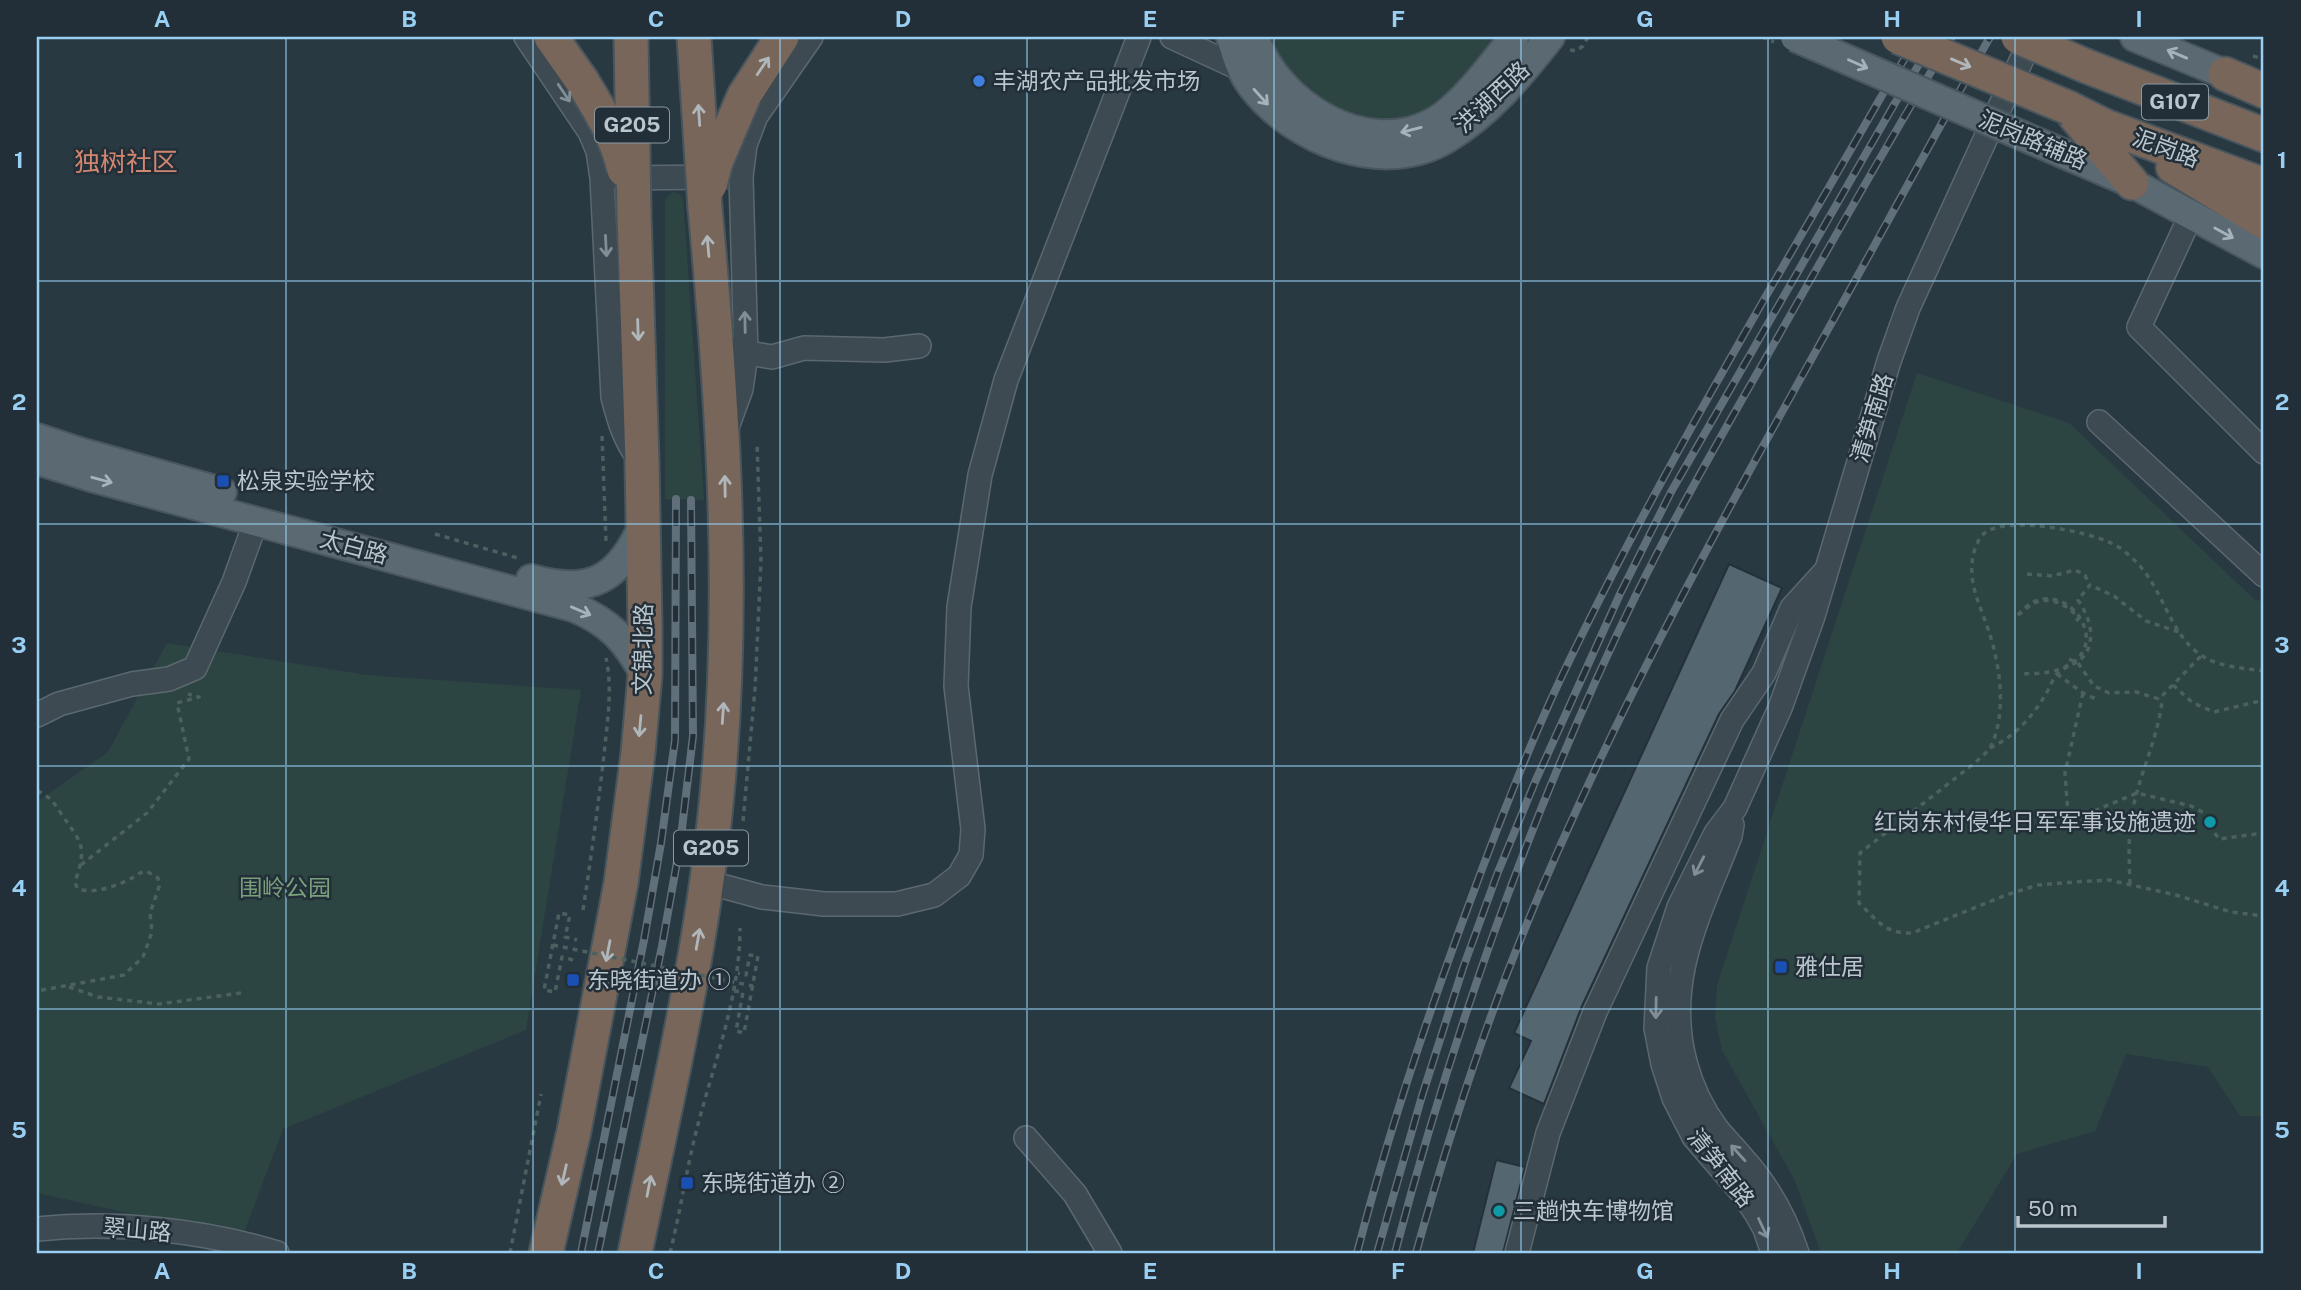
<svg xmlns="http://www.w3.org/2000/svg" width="2301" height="1290" font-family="'Public Sans','Noto Sans SC',sans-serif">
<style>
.green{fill:#2c4542}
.building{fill:#54666f;stroke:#24313a;stroke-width:2}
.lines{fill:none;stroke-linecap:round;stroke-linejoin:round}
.minor-casing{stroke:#5b6870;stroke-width:26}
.major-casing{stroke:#4a565f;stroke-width:32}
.highway-casing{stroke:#48555d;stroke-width:37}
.path{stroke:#4b615f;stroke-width:3.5;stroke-dasharray:5 5;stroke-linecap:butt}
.minor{stroke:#3d4a52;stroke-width:23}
.major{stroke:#5b6a72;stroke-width:28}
.highway{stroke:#78665b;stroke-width:33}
.rail-casing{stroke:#606f79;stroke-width:8}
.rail{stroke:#222f38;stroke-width:5;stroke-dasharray:16;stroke-linecap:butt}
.major-bridge-casing{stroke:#4a565f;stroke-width:32;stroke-linecap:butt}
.highway-bridge-casing{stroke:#48555d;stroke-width:37;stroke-linecap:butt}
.path-bridge{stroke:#4b615f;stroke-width:3.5;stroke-dasharray:5 5;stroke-linecap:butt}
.major-bridge{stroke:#5b6a72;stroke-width:28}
.highway-bridge{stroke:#78665b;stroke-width:33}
.oneway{stroke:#a7b3ba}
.oneway2{stroke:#b0b7bb}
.oneway3{stroke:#828e95}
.grid{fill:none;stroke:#98cff3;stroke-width:2;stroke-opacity:0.55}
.shop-dot{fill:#3f7fe0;stroke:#222f38;stroke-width:2.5}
.transit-dot{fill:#1a4fb4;stroke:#222f38;stroke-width:2.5}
.culture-dot{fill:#0f9aa8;stroke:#222f38;stroke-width:2.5}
.labels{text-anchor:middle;stroke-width:5;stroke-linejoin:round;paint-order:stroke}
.shield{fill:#222f38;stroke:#8c98a0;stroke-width:2}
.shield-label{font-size:21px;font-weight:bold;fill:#bac5cc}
.poi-label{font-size:23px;fill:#bac5cc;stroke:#222f38;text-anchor:start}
.street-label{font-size:23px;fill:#bac5cc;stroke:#222f38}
.park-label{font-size:23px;fill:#7aa07b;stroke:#222f38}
.quarter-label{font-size:26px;fill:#d18670;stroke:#222f38}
.neatline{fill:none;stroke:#98cff3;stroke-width:2.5}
.grid-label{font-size:23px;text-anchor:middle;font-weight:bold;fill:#98cff3}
</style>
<rect width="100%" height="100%" fill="#293942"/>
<g class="green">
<path d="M1263,37h235l-41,51 -19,17 -19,11 -29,10 -30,-3 -56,-30z"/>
<path d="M673,192l6,2 4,4 21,302 -39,-1v-300z"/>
<path d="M1917,373l152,50 186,177 9,1v515h-24l-32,-49 -82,-13 -31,77 -78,23 -60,99h-136l-26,-72 -73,-131 -7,-33 2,-32z"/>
<path d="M167,643l200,32 214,15 -55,340 -243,99 -41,109 -205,-45v-391l71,-50z"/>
</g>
<g class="building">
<path d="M1729,564l53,24 -47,103 -16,23 -137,292 -38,98 -35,-16 22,-47 -17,-8z"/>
<path d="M1496,1160l29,7 -22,86h-30z"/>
</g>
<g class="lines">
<g class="minor-casing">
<g id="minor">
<path d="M526,37l64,95 8,19 4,27 11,219c6,24 12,44 27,63"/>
<path d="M1172,37l69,32"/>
<path d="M619,178l99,-1"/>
<path d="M2191,215l-52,112 125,125"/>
<path d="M731,350l41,7 32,-9 80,2 35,-4"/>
<path d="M2099,422l165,153"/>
<path d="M726,430l15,-41 5,-35 -5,-177 4,-32 11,-29 55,-79"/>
<path d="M37,715l22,-11 73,-20 37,-5 26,-11 39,-86 22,-61"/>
<path d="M1732,825l-2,11c-29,76 -67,142 -45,226 6,23 17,47 32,67 9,11 19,21 28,32 24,27 41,58 52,92"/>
<path d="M707,882l55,15 62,7h73l37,-9 25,-19 12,-21 2,-26 -17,-143 3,-79 21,-132 26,-95 133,-343"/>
<path d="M1026,1138l49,56 35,59"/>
<path d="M37,1229c77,-8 166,1 240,24"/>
<path d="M1517,1253l31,-120 47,-121 137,-292 32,-47 28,-65 31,-34"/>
<path d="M1773,1253l-8,-24 -9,-16 -12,-18 -50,-58 -20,-39 -11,-34 -7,-36 3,-60 20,-61 37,-74 19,-25 45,-100 33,-92 76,-255 19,-53 124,-271"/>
</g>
</g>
<g class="major-casing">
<g id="major">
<path d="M1231,37c5,17 10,35 21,49 42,55 131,91 195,52 41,-24 74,-64 103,-101"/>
<path d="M1254,37c23,67 111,123 180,85 28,-16 60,-59 80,-85"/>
<path d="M2135,37l90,37 20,6"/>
<path d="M2053,149l79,34 132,71"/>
<path d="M37,438l42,14 143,40"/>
<path d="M37,460l54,17 482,130c37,15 53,33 72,68"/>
<path d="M531,579c60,17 89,0 113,-56"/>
</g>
</g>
<g class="highway-casing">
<g id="highway">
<path d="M551,37l31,44"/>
<path d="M2086,66l178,69"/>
<path d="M2225,74l39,17"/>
<path d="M744,96l38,-59"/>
<path d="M2069,108l36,18 159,59"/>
<path d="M2075,116l57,67"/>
<path d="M2173,167l91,55"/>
<path d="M546,1253l28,-122 47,-248 17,-130 7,-78v-50l-3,-163 -8,-249"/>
<path d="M635,1253c31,-152 68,-304 82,-459 19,-195 6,-391 -12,-586"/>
</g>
</g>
<g class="path">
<path d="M1570,50l6,1 7,-5 5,-9"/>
<path d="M2253,56l11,3"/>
<path d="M602,436l4,105"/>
<path d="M435,534l86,25"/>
<path d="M2027,574l25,2 23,-6 10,5 4,10"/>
<path d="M2018,615c4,-2 9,-8 14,-11 18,-9 34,0 47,14l-3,3"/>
<path d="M2069,659l9,4 16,23 15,7 27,-1 23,7 42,-43"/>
<path d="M2264,671c-21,-3 -48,-4 -66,-18 -31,-24 -36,-69 -66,-95 -6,-6 -14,-12 -21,-15 -25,-12 -101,-27 -125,-11 -9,6 -14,23 -14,33 -2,23 10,45 17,67 11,33 18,81 2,114 -3,6 -10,11 -15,16l-116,91 -1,50c19,18 26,31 53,30l94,-38 32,-10 36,-3 35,-2 67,15 55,17 33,4"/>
<path d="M2057,674l26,19 15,7"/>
<path d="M2173,685l20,18 21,9 50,-12"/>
<path d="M2083,693l-18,80 3,41 21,-1 48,-20 54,13 15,8 3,11 10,14 45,-6"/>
<path d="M1990,748c26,-12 43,-32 57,-56 4,-6 6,-15 11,-19 11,-10 26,-9 31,-27 5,-17 -2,-32 -11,-46l12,-15 24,11 32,25 33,11"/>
<path d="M37,791c11,4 17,11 23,21 21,31 28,32 15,70l2,6c13,7 36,-1 49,-7 8,-3 11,-8 20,-10l12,7 1,9 -9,26 2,19 -9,25 -19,18 -87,16"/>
<path d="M743,821l12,-132 6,-128 -4,-118"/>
<path d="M81,865l66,-52 42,-54 -12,-56 22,-6 -11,-3"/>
<path d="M2130,884c-1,-24 -2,-48 2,-71 7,-38 25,-72 30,-111l-3,-3"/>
<path d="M583,910c8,-52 15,-103 21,-155 3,-32 9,-66 2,-97"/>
<path d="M573,960l-11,-3 -7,35 -11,-2 15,-77 11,2 -5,22 12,3"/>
<path d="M69,987l29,10 61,7 82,-11"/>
<path d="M734,991l9,1 -7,39 8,2 14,-77 -8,-1 -4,20 -8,-2"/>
<path d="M510,1253l31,-159"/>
<path d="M670,1253c10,-40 16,-81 26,-121 17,-67 44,-134 44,-204"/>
</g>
<use href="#minor" class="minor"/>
<use href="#major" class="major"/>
<use href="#highway" class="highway"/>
<g class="rail-casing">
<g id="rail">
<path d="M581,1253l63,-313 17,-97 14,-103 1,-241"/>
<path d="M598,1253l64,-307 18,-101 13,-109 -2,-236"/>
<path d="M1357,1253c32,-124 73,-245 118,-365 26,-70 53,-140 85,-208 95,-200 211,-391 321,-583l37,-60"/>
<path d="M1377,1253l45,-157 41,-128 35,-96 37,-90 85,-188 51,-102 224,-389 41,-66"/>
<path d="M1395,1253c59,-225 139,-449 241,-658 44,-89 94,-174 143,-260 57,-100 113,-200 173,-298"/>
<path d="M1416,1253c26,-93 55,-186 90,-277 89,-230 210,-446 330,-661 51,-92 102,-186 154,-278"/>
</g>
</g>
<use href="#rail" class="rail"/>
<g class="major-bridge-casing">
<path id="major-bridge" d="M1795,37l258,112"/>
</g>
<g class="highway-bridge-casing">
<g id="highway-bridge">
<path d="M631,37l3,176"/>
<path d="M694,37l11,171"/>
<path d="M1898,37l171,71"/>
<path d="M2018,37l68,29"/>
<path d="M582,81c17,28 35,56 42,89"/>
<path d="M710,185l6,-23 28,-66"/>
</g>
</g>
<g class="path-bridge">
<path d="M1762,37l12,5"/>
<path d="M2018,615c40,-51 105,32 42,54 -12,5 -25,4 -37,5"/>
<path d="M553,945l200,41"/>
</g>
<use href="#major-bridge" class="major-bridge"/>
<use href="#highway-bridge" class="highway-bridge"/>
</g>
<defs><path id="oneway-shaft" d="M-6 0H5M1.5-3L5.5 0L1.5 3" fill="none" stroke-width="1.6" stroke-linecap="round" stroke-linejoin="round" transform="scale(1.75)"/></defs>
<g class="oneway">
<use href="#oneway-shaft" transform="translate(2177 54) rotate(-157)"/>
<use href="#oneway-shaft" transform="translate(1858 64) rotate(24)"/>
<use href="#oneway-shaft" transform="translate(1261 97) rotate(48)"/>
<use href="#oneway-shaft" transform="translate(1411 130) rotate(166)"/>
<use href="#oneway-shaft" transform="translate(2224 233) rotate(29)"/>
<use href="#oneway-shaft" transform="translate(102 480) rotate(15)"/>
<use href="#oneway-shaft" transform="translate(581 611) rotate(23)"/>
</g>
<g class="oneway2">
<use href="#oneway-shaft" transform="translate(1961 63) rotate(23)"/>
<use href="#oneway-shaft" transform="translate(763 66) rotate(-56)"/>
<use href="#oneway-shaft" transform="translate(699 115) rotate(-94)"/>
<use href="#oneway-shaft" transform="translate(708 246) rotate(-95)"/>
<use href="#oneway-shaft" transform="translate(638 330) rotate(88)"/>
<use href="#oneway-shaft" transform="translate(725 486) rotate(-91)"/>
<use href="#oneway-shaft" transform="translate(723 713) rotate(-86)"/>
<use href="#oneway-shaft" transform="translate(640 726) rotate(95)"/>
<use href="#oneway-shaft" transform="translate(698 939) rotate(-80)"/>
<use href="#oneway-shaft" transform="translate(608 951) rotate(101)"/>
<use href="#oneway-shaft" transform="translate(564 1175) rotate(103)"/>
<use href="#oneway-shaft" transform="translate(649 1186) rotate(-79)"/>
</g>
<g class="oneway3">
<use href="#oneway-shaft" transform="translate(564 93) rotate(56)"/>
<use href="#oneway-shaft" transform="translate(606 246) rotate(87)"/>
<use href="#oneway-shaft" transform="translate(745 322) rotate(-91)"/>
<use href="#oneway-shaft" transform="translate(1699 866) rotate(117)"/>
<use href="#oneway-shaft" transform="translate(1656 1008) rotate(91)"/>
<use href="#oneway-shaft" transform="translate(1738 1153) rotate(-132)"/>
<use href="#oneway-shaft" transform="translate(1763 1228) rotate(65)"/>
</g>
<path class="grid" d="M286,37v1216M533,37v1216M780,37v1216M1027,37v1216M1274,37v1216M1521,37v1216M1768,37v1216M2015,37v1216M37,281h2227M37,524h2227M37,766h2227M37,1009h2227"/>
<circle class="shop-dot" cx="979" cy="81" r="7"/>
<g class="transit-dot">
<rect x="216" y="474" width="14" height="14" rx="3.5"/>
<rect x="1774" y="960" width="14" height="14" rx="3.5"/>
<rect x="566" y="973" width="14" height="14" rx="3.5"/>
<rect x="680" y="1176" width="14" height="14" rx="3.5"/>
</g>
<g class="culture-dot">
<circle cx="2210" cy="822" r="7"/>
<circle cx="1499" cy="1211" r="7"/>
</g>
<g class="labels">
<g class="shield">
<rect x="2142" y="84.5" width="66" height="35" rx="5"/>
<rect x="595" y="107.5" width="74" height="35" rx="5"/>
<rect x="674" y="830.5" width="74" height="35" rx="5"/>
</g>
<g class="shield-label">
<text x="2175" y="109">G107</text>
<text x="632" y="132">G205</text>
<text x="711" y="855">G205</text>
</g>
<g class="poi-label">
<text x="993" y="89">丰湖农产品批发市场</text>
<text x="237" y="489">松泉实验学校</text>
<text x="2196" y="830" text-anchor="end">红岗东村侵华日军军事设施遗迹</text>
<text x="1795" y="975">雅仕居</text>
<text x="587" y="988">东晓街道办 ①</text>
<text x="701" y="1191">东晓街道办 ②</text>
<text x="1513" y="1219">三趟快车博物馆</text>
</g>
<g class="street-label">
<text transform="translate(1492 97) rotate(-43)" y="8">洪湖西路</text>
<text transform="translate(2033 140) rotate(23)" y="8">泥岗路辅路</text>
<text transform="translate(2166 148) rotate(20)" y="8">泥岗路</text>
<text transform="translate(1872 418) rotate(-73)" y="8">清笋南路</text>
<text transform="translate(354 547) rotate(15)" y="8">太白路</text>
<text transform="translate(643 649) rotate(-89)" y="8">文锦北路</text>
<text transform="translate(1721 1168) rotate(52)" y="8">清笋南路</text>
<text transform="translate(137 1230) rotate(5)" y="8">翠山路</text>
</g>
<g class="park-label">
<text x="285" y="896">围岭公园</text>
</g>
<g class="quarter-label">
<text x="126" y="171">独树社区</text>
</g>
</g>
<rect width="2301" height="1290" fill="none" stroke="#222f38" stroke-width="77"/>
<path d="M2018 1216v10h147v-10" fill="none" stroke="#bac5cc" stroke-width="3.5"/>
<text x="2028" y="1216" font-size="21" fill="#bac5cc" stroke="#222f38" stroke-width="5" paint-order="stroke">50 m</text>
<rect x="38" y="38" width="2224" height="1214" class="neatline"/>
<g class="grid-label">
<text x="162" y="27">A</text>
<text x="409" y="27">B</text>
<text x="656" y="27">C</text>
<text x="903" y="27">D</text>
<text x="1150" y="27">E</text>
<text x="1398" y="27">F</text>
<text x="1645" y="27">G</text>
<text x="1892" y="27">H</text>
<text x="2139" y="27">I</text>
<text x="19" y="168">1</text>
<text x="2282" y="168">1</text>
<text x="19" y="410">2</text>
<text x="2282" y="410">2</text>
<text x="19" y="653">3</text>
<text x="2282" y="653">3</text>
<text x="19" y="896">4</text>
<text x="2282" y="896">4</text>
<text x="19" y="1138">5</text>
<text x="2282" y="1138">5</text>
<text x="162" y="1279">A</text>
<text x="409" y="1279">B</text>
<text x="656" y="1279">C</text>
<text x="903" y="1279">D</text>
<text x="1150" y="1279">E</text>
<text x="1398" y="1279">F</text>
<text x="1645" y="1279">G</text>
<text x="1892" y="1279">H</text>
<text x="2139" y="1279">I</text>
</g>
</svg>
